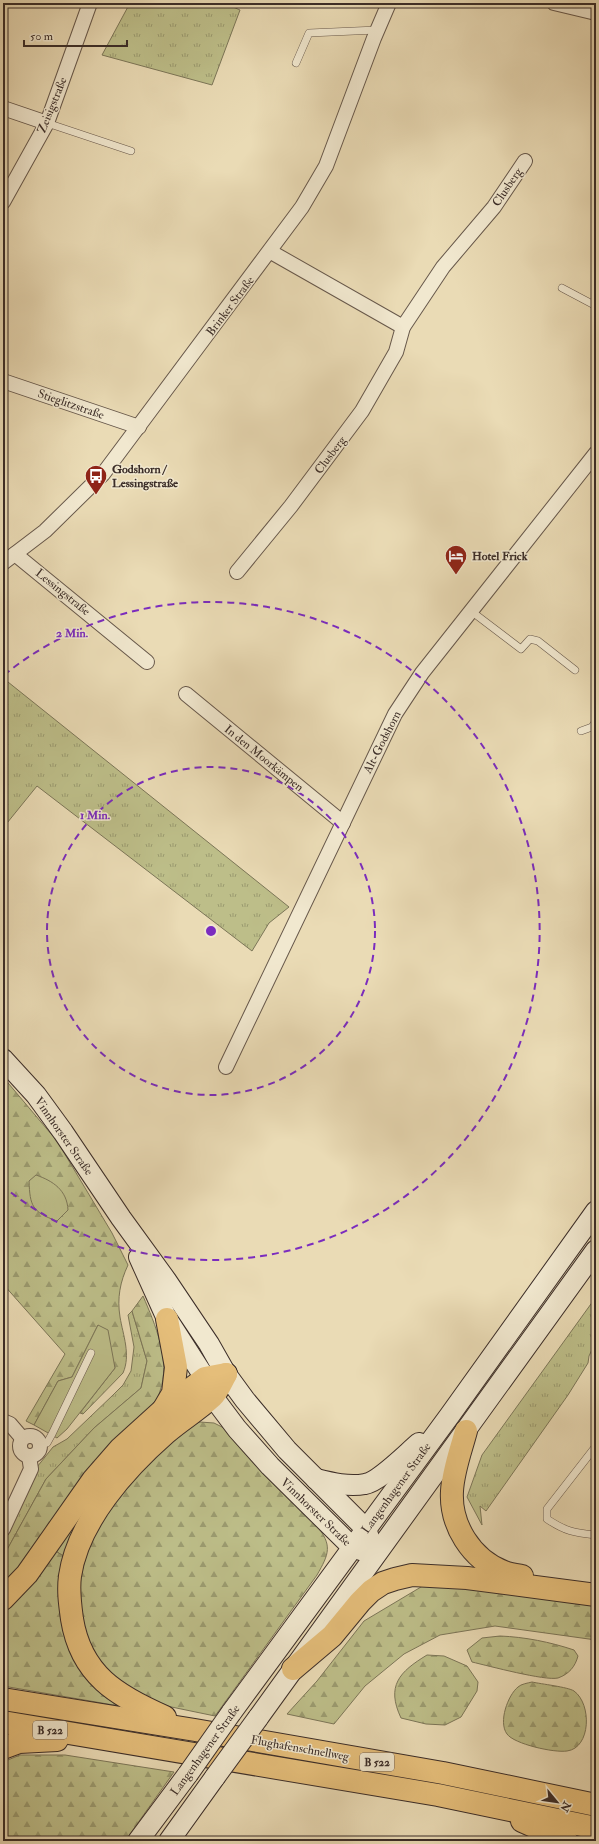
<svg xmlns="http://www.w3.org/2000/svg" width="599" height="1844" font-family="'IM FELL Double Pica',serif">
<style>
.grass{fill:url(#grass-tufts);stroke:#7c7658}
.forest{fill:url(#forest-firs);stroke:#7c7658}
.green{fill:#bdbe89;stroke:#7c7658}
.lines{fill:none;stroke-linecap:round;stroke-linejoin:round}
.lane-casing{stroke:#67584b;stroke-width:8}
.street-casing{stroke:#67584b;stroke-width:16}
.secondary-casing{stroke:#3b2d28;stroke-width:22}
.highway-casing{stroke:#3b2d28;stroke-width:24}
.lane{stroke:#f1e8cf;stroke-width:7}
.street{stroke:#f1e8cf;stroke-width:14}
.secondary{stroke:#f1e8cf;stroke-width:20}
.highway{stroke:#e5be7a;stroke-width:22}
.secondary-bridge-casing{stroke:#3b2d28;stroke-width:22;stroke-linecap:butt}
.secondary-bridge{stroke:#f1e8cf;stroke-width:20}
.ring{fill:none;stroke:#7b2cbf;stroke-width:2;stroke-dasharray:7 5}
.labels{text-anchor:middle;stroke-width:3;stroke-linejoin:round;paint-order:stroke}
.shield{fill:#f1e8cf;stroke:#72655a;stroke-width:1}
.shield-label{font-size:11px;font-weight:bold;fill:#3b2d28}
.street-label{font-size:12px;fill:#3b2d28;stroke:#f1e8cf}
.poi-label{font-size:12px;font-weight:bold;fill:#3b2d28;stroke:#f1e8cf;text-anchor:start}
.centre{fill:#7b2cbf;stroke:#f1e8cf;stroke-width:2}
.ring-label{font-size:12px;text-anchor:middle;font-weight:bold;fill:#7b2cbf;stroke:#f1e8cf;stroke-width:3;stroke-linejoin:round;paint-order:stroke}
</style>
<defs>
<pattern id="grass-tufts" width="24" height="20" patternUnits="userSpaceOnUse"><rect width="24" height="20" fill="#bdbe89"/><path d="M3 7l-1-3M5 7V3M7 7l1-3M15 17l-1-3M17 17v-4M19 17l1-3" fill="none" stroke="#9b9b70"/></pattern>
<pattern id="forest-firs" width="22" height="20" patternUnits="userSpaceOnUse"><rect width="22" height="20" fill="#bdbe89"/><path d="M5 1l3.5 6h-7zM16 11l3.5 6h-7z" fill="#9b9b70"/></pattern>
</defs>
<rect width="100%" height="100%" fill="#eadbb5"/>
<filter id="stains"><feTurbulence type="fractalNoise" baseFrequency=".005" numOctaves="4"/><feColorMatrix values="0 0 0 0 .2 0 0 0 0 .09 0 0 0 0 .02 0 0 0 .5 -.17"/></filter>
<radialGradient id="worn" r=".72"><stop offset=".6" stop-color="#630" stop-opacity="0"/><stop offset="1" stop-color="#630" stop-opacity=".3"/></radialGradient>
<g class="grass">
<path d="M130,3h94l16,7 -28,75 -110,-30z"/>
<path d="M3,678l286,229 -20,16 -17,28 -215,-165 -34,42z"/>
<path d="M596,1297v44l-7,15 -1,7 -20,32 -82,116 -6,-5 2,19 -15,-28 15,-42z"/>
<path d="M132,1311l15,50 -6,27 -47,40 -48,51 -43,78v-18l34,-72 16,-20 14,-8 46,-44 10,-10 8,-14 3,-24 -6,-32z"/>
<path d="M102,1483l-37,74 -11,-7z"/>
</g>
<g class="forest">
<path d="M3,1077l54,64 55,92 16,32c-8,17 -11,33 -8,52 3,18 11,38 3,56l-40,41 -3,-1 35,-45 -17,-43 -26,52 -14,4 -24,44 -8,-4 39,-67 -62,-70z"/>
<path d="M143,1296c12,28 28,65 17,95 -2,8 -8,15 -12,22l-145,176v-32l43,-78 48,-51 47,-40 6,-27 -15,-50z"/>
<path d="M200,1422l14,1 10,5 92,97c17,20 13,29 1,50l-102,141 -58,-12 -50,-28 -27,-48v-49l10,-37 24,-41 28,-34 44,-40z"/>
<path d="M54,1550l11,7 -4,39 64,111 -122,-21v-75l27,-28z"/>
<path d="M426,1584l170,17v39l-101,-14 -55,9 -36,19 -39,32 -31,38 -47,-10 30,-33 47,-60z"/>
<path d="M500,1636c25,1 50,6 74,14l4,6c-3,11 -9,18 -20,22 -13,3 -69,-12 -86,-16l-5,-12 15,-12z"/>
<path d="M427,1655l17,1 23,10 11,16 -1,9 -16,26 -16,8 -19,-1 -25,-6c-15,-32 -2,-46 26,-63z"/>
<path d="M532,1682c9,2 36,5 42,9 18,13 17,57 -7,60 -13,2 -53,-7 -60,-17 -9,-12 1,-39 11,-47 3,-3 10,-4 14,-5z"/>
<path d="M20,1755h45l109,17 -49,69h-122v-79z"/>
</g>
<g class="green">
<path d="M36,1175c17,6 31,15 32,35l-11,11c-25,-9 -27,-15 -28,-40z"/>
<path d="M98,1325l10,5 7,38 -48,61 -10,9 -23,-13 24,-44 14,-4z"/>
</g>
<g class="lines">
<g class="lane-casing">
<g id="lane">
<path d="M296,63l13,-30 68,-3"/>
<path d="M47,123l84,28"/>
<path d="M562,288l34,18"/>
<path d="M471,611l50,38 9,-10 8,2 37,29"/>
<path d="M581,731l11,-4 4,-6"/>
<path d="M40,1444l7,-1 5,-9 39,-81"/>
<path d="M596,1446l-49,63v10c18,12 27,14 49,16"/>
<path d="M595,1729l1,-10"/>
</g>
</g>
<g class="street-casing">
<g id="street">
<path d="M554,3l42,10"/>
<path d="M3,108l44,15"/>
<path d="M3,202l44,-79 43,-120"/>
<path d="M271,252l132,75"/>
<path d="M3,381l136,46"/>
<path d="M15,554l132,108"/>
<path d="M3,563l42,-32 58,-57 199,-267 24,-41 48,-128 15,-35"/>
<path d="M237,572l54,-66 71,-95 34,-59 7,-25 40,-60 51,-60 31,-46"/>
<path d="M186,694l157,129"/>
<path d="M226,1067l169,-353 27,-41 174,-220"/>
<path d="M3,1421l7,3 12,14"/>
<circle cx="30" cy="1446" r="10"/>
<path d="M3,1529l28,-60 -2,-13"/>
</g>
</g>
<g class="secondary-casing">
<g id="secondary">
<path d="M3,1059l33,36 27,37 58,86 45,62 43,64 17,30 19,26 42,50 79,79 9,26"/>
<path d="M139,1257l28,62 38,59 8,19 24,32 33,37 82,81 12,4"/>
<path d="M316,1479c16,4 33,8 49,5 14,-2 42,-31 54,-41"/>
<path d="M231,1713l219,-298 146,-204"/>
<path d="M258,1718l338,-468"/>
<path d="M138,1841l50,-67"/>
<path d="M169,1841l46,-64"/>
</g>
</g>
<g class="highway-casing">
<g id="highway">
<path d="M163,1410l10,-17 3,-26 -9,-48"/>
<path d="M466,1431c-5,19 -13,40 -14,60 -2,34 19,68 52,81 5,2 12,3 18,4"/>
<path d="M3,1599l24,-25 66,-94 27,-31 43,-39 42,-32 21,-4"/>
<path d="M293,1669l39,-33 28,-34 11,-11 12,-8 12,-4 17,-4 55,3 129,17"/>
<path d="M3,1699l192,31 248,43 153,32"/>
<path d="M165,1717c-48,-21 -84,-42 -93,-98 -2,-15 -4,-28 -2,-43 8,-55 56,-108 96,-143 15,-13 32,-23 46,-36 6,-5 10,-16 14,-23"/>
<path d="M3,1722l435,73 158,33"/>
<path d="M3,1748l16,-6 38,-2"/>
<path d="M522,1821l45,20"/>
</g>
</g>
<use href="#lane" class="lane"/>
<use href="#street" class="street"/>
<use href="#secondary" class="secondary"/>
<use href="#highway" class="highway"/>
<g class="secondary-bridge-casing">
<g id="secondary-bridge">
<path d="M188,1774l43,-61"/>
<path d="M215,1777l43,-59"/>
</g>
</g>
<use href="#secondary-bridge" class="secondary-bridge"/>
</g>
<g class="ring">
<circle cx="211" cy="931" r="164"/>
<path d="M4 675A329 329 0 1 1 4 1187"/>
</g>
<defs>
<g id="bus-pin" transform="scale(1.15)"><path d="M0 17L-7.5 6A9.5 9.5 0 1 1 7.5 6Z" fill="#8f2418" stroke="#f1e8cf"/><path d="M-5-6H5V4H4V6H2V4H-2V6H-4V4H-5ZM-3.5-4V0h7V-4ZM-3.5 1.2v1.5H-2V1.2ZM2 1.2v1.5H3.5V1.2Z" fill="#fff"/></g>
<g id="hotel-pin" transform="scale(1.15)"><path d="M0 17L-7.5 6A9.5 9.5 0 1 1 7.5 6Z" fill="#8f2418" stroke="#f1e8cf"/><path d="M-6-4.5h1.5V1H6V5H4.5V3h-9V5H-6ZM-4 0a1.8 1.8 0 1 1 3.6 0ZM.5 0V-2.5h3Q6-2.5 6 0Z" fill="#fff"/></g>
</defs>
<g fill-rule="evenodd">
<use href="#bus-pin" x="96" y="476"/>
<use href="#hotel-pin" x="456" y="556"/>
</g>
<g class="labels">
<g class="shield">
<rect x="33" y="1721" width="34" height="18" rx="3"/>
<rect x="360" y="1753" width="34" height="18" rx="3"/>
</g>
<g class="shield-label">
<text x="50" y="1734">B 522</text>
<text x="377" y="1766">B 522</text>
</g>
<g class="street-label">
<text transform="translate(52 105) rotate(-68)" y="4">Zeisigstraße</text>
<text transform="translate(507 187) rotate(-56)" y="4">Clusberg</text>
<text transform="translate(230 306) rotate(-53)" y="4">Brinker Straße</text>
<text transform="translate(71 404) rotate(19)" y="4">Stieglitzstraße</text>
<text transform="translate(330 455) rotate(-53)" y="4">Clusberg</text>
<text transform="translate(63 592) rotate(39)" y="4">Lessingstraße</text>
<text transform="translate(382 742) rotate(-63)" y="4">Alt-Godshorn</text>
<text transform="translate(264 758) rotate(39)" y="4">In den Moorkämpen</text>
<text transform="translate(64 1136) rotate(55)" y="4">Vinnhorster Straße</text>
<text transform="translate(396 1488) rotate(-54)" y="4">Langenhagener Straße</text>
<text transform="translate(316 1512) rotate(44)" y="4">Vinnhorster Straße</text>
<text transform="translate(300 1748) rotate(10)" y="4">Flughafenschnellweg</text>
<text transform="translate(205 1750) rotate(-54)" y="4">Langenhagener Straße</text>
</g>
<g class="poi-label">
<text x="112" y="473">Godshorn /<tspan x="112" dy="14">Lessingstraße</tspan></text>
<text x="472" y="560">Hotel Frick</text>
</g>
</g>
<circle cx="211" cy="931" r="6" class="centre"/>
<g class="ring-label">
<text x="72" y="637">2 Min.</text>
<text x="95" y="819">1 Min.</text>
</g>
<rect width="599" height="1844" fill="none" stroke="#eadbb5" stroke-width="16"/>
<rect x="4" y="4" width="591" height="1836" fill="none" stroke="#3b2d28" stroke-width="2"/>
<rect x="8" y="8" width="583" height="1828" fill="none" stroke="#3b2d28"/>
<g transform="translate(557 1802) rotate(119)" stroke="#f1e8cf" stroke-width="3" paint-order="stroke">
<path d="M0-3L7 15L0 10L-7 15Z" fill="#3b2d28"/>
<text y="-6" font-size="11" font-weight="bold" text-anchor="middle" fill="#3b2d28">N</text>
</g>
<path d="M24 40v6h103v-6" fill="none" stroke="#3b2d28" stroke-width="2"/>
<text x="30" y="40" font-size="12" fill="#3b2d28" stroke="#f1e8cf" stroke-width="3" paint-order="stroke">50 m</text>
<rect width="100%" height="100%" filter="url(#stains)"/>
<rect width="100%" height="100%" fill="url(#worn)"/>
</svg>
